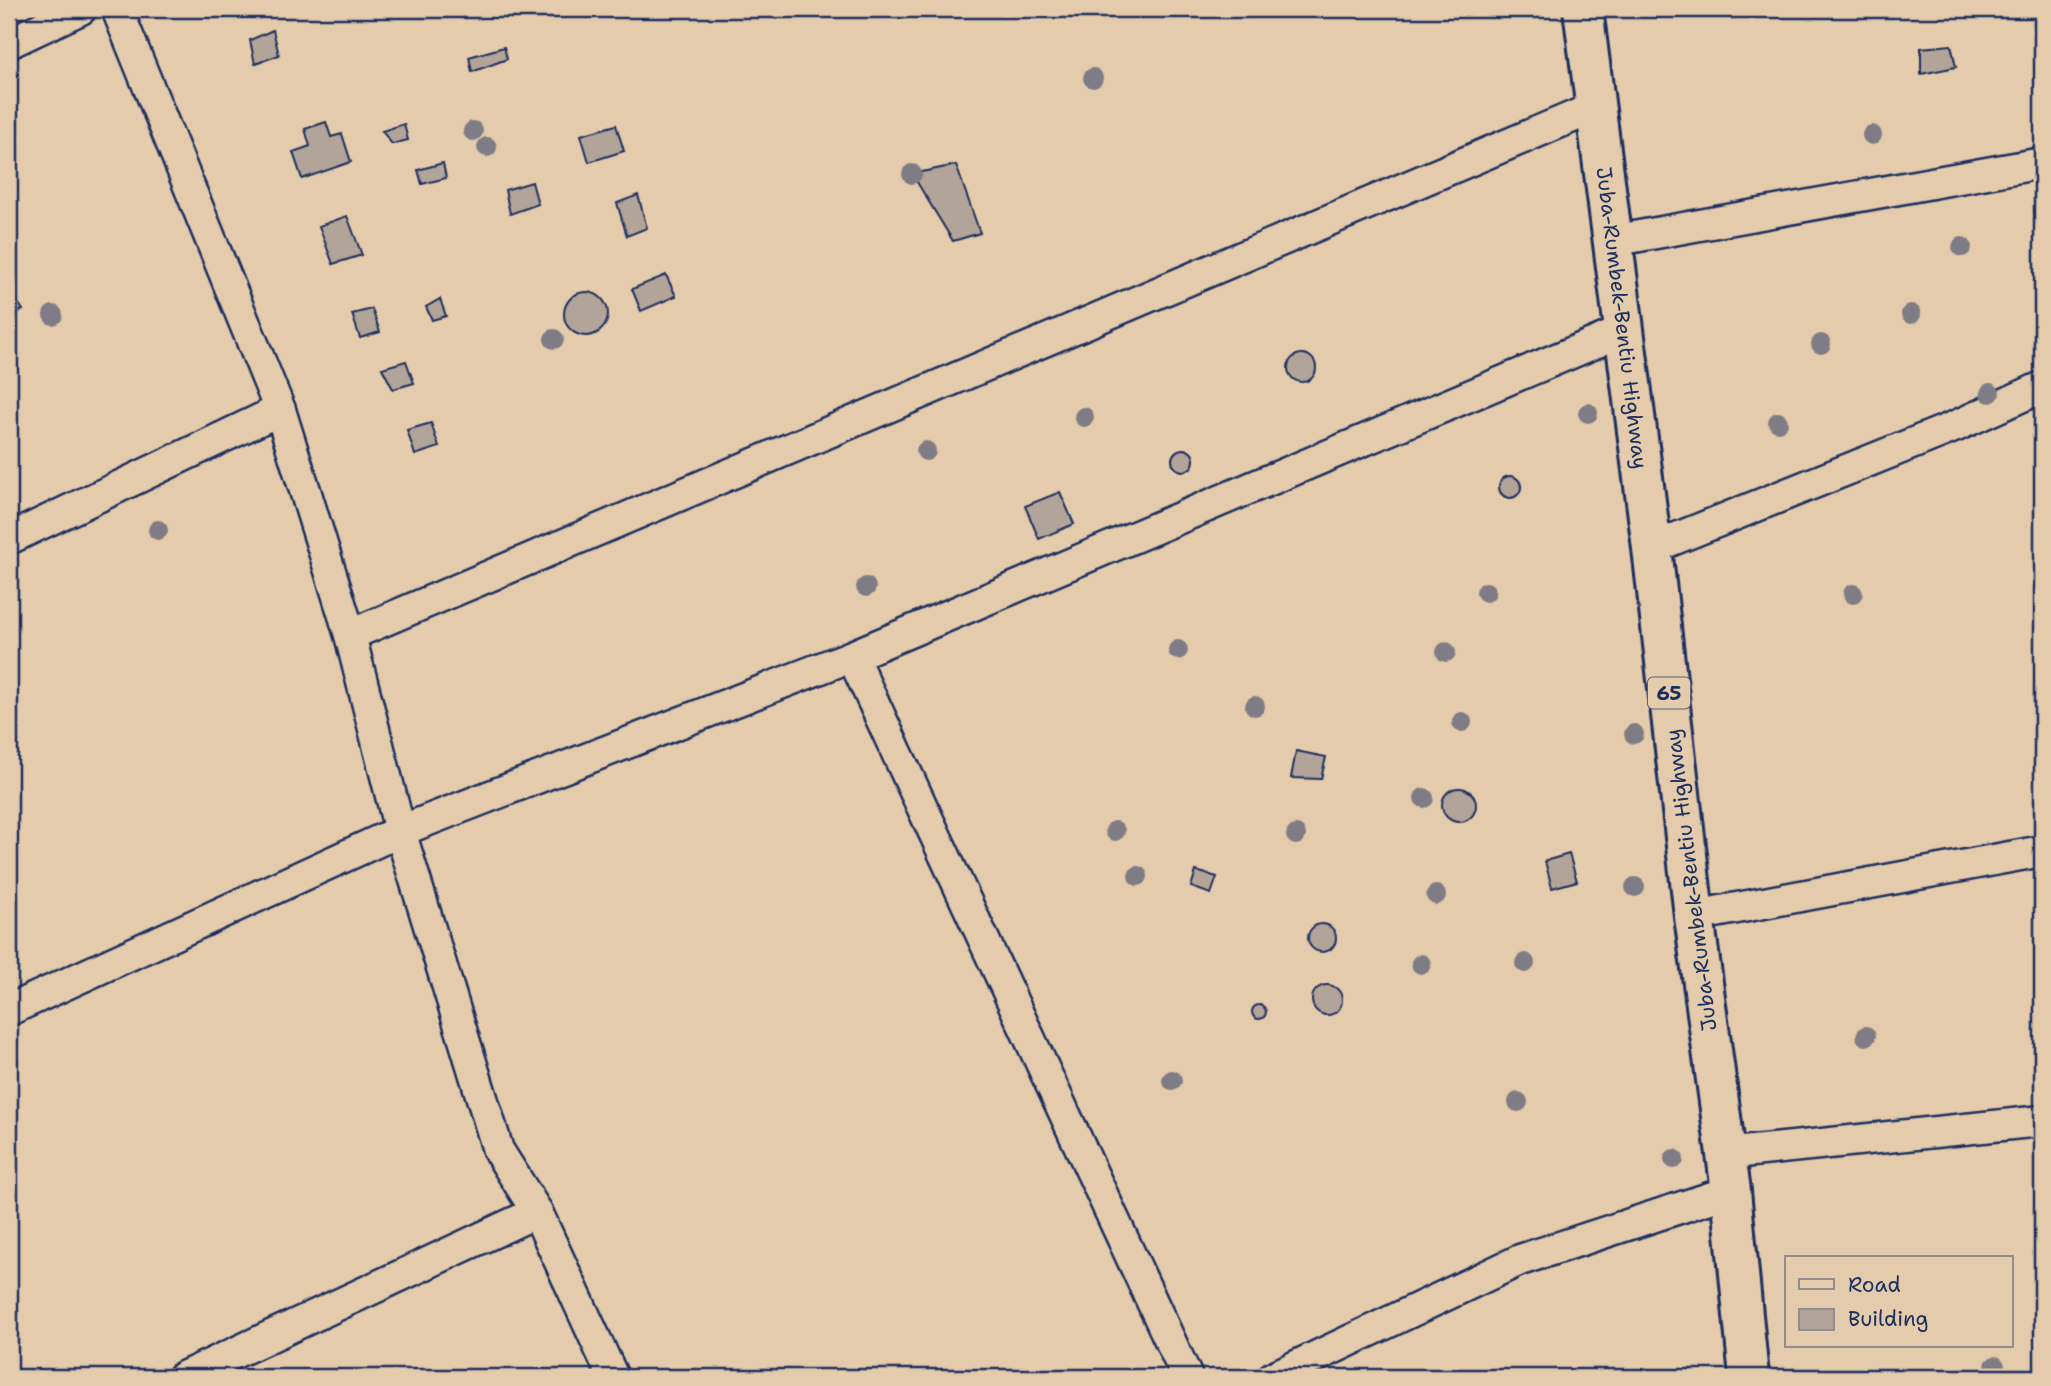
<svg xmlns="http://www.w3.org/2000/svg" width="2051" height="1386" font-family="'Shantell Sans',sans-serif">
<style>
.building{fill:#b2a498;stroke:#1b2f5e;stroke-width:2}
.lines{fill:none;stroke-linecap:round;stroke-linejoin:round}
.street-casing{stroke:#1b2f5e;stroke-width:35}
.primary-casing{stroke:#1b2f5e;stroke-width:44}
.street{stroke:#e4cbac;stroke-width:30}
.primary{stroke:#e4cbac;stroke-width:38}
.tree{fill:#7f7c85}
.labels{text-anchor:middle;stroke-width:5;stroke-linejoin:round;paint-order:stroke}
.shield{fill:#e4cbac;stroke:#575e75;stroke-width:2}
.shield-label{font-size:19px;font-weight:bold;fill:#1b2f5e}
.street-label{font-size:21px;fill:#1b2f5e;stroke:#e4cbac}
</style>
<rect width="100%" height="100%" fill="#e4cbac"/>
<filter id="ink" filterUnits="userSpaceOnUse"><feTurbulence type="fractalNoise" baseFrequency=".0143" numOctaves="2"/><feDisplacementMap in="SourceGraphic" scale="14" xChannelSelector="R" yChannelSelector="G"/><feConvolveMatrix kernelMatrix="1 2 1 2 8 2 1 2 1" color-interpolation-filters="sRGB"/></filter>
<g filter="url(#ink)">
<g class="building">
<path d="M273,30l6,25 -24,9 -5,-24z"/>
<path d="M1951,45l5,22 -35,7v-26z"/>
<path d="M504,47l3,12 -35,13 -3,-15z"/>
<path d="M326,122l5,15 11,-3 9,28 -49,17 -9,-27 17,-6 -5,-17z"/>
<path d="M404,124l4,16 -16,4 -10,-13z"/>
<path d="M616,125l8,26 -35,11 -8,-27z"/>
<path d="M443,163l3,15 -24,6 -4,-14z"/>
<path d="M956,165l24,68 -27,8 -41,-67z"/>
<path d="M532,182l6,22 -28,10 -5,-24z"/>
<path d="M638,195l9,33 -20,8 -10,-33z"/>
<path d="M347,216l15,39 -29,9 -14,-38z"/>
<path d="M666,275l10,21 -35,15 -9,-22z"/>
<path d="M9,289l14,21 -14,6z"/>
<circle cx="586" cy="314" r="22"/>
<path d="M440,299l6,17 -14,4 -6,-13z"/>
<path d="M372,309l8,23 -20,6 -8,-24z"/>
<circle cx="1302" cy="368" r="14"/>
<path d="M406,361l8,22 -21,6 -11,-21z"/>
<path d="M431,423l8,24 -24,8 -8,-25z"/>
<circle cx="1183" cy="460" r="11"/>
<circle cx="1510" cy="487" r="11"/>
<path d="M1060,492l14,32 -35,15 -14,-33z"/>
<path d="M1296,751l30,6 -5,22 -30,-1z"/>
<circle cx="1459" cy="805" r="17"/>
<path d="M1569,854l8,27 -25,7 -7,-27z"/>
<path d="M1196,871l21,6 -6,17 -20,-7z"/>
<circle cx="1322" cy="938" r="14"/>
<circle cx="1327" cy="1000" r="15"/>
<circle cx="1259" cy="1012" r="7"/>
</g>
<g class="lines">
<g class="street-casing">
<g id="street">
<path d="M117,9l163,401 70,225 50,196 98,319 39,62 76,165"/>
<path d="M9,43l72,-34"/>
<path d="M1612,241l430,-78"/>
<path d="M9,539l271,-129"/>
<path d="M1652,548l304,-122 86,-39"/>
<path d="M350,635l1246,-528"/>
<path d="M852,656l335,721"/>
<path d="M1694,916l348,-65"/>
<path d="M9,1010l391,-179 452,-175 771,-325"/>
<path d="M1724,1154l318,-33"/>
<path d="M183,1377l354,-165"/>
<path d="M1273,1377l247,-117 211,-69"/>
</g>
</g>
<g class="primary-casing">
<path id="primary" d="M1583,9l69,539 42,368 37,275 18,186"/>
</g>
<use href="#street" class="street"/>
<use href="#primary" class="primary"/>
</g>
<g class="tree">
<circle cx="1093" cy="78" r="10"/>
<circle cx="473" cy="131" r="10"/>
<circle cx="1872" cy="135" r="10"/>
<circle cx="487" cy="147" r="10"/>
<circle cx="912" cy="174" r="10"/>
<circle cx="1962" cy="247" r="10"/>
<circle cx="1911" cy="314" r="10"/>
<circle cx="53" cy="315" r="10"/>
<circle cx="554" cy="339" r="10"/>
<circle cx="1821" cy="344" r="10"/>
<circle cx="1990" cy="393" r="10"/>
<circle cx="1588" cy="413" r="10"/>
<circle cx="1084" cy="417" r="10"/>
<circle cx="1778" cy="422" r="10"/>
<circle cx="926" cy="451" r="10"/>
<circle cx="158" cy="530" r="10"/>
<circle cx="866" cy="587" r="10"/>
<circle cx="1486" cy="592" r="10"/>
<circle cx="1853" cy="594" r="10"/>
<circle cx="1178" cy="650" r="10"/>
<circle cx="1446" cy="652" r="10"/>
<circle cx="1255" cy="706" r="10"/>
<circle cx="1462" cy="722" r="10"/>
<circle cx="1634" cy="734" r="10"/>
<circle cx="1424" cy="798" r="10"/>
<circle cx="1115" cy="831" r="10"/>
<circle cx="1296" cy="835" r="10"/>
<circle cx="1138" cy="876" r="10"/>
<circle cx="1635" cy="887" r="10"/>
<circle cx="1436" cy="895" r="10"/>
<circle cx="1525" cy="963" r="10"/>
<circle cx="1421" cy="964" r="10"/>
<circle cx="1866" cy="1036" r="10"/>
<circle cx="1172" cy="1080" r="10"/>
<circle cx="1518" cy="1102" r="10"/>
<circle cx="1674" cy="1159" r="10"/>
<circle cx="1995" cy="1366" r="10"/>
</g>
</g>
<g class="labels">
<rect class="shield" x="1648" y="677.5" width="42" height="31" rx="5"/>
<g class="shield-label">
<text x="1669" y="700">65</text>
</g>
<g class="street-label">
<text transform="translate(1622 318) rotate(83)" y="7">Juba-Rumbek-Bentiu Highway</text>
<text transform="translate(1691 880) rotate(-97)" y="7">Juba-Rumbek-Bentiu Highway</text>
</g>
</g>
<rect width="2051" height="1386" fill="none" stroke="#e4cbac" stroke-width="35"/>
<rect x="18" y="18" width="2016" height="1351" fill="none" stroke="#1b2f5e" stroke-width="2.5" filter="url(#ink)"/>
<rect x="1785" y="1256" width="228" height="91" fill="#e4cbac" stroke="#948d8d" stroke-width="2"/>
<rect x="1799" y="1279" width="35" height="10" fill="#e4cbac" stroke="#948d8d" stroke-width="2"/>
<text x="1848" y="1292" font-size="21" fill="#1b2f5e">Road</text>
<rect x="1799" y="1309" width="35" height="21" fill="#b2a498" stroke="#948d8d" stroke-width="2"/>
<text x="1848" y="1326" font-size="21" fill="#1b2f5e">Building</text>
</svg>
